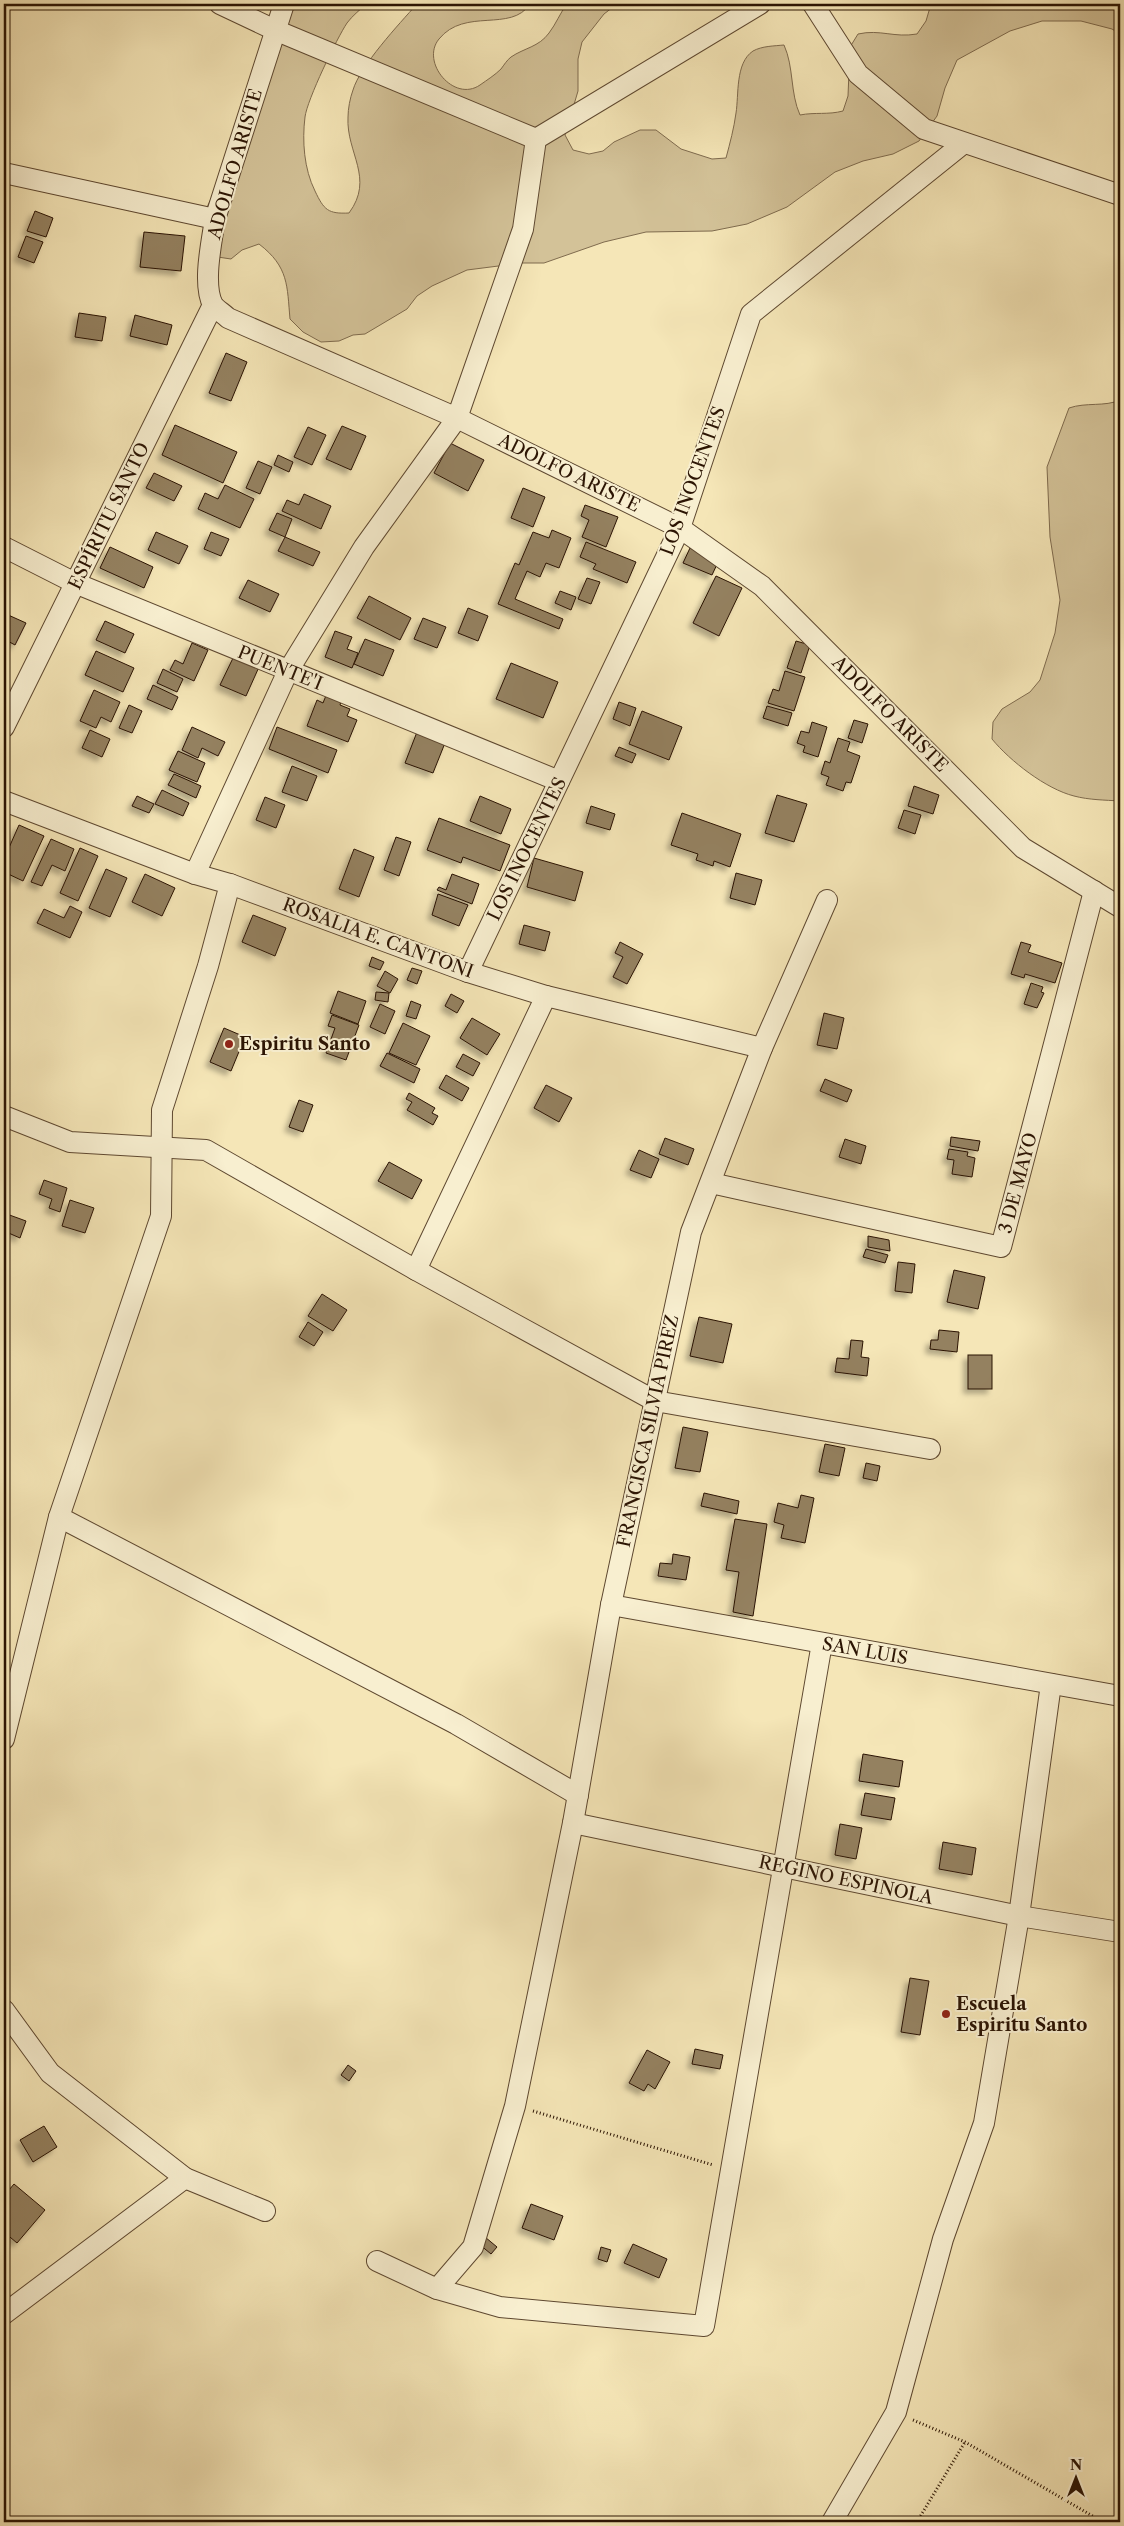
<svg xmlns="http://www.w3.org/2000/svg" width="1124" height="2526" font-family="'Libre Caslon Text',serif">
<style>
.green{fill:#d3c298;stroke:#7f6b4e}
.building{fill:#948161;stroke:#2b1403;filter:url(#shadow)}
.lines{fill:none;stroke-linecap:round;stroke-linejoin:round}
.minor-casing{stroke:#5e4830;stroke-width:22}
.path{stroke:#2b1403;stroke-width:3;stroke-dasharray:1 2.5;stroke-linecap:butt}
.minor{stroke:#f8efd0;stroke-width:20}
.poi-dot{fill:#8f2418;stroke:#f8efd0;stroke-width:2}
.labels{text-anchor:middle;stroke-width:4;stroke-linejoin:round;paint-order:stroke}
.street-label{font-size:18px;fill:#2b1403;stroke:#f8efd0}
.poi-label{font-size:18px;font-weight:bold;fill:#2b1403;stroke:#f8efd0;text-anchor:start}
</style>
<defs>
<filter id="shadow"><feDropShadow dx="-4.5" dy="4.5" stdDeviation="2.5" flood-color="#0004"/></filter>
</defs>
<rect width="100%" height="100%" fill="#f5e6b7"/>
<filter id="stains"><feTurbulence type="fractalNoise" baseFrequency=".004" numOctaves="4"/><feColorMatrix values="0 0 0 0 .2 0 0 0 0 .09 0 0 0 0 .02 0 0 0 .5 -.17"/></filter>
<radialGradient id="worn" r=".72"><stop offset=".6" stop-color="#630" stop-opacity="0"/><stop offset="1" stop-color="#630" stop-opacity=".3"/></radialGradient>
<g class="green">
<path d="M282,4h84c-6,6 -14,12 -19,19 -10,15 -40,77 -42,94 -3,24 -1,52 10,74 9,19 13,23 34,22 26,-35 -3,-60 -1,-96 0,-8 2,-19 5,-27 7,-24 46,-66 64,-86h113c-19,29 -65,3 -91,35 -19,23 15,64 41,46 7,-5 15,-10 21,-16 3,-4 6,-9 10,-12 13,-9 28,-10 38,-24 7,-9 11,-20 18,-29h50l-13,10 -22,28 -4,17v32l-13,44 8,15 16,4 14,-3 11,-9 26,-12h16l25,19 31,10 14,-1c4,-15 8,-30 10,-45 3,-18 -1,-50 17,-62 9,-5 21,-5 31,-6 10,22 6,48 16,70 15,-3 28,0 43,-4l5,-15 2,-49 8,-13c22,-5 36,4 59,0l9,-13 5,-17h189v30l-8,-5 -31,-8h-39l-32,10 -53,29 -12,28 -8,28 -18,25 -26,13 -30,7 -28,11 -48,35 -40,17 -35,7 -66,1 -42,10 -60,21h-22l-55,7 -35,16 -15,10 -10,13 -42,25 -12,1 -14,6 -18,1 -18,-10 -13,-13c-3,-33 -1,-52 -31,-75l-17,6 -11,9 -20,-3 -8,-14 1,-20 4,-17 36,-71z"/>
<path d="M1120,400v401c-15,-1 -31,-1 -46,-5 -28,-7 -64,-35 -82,-57l1,-17 9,-13 28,-17 10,-12 15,-47 5,-33 -10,-63 -3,-70 22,-59c17,-6 36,-1 51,-8z"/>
</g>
<g class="building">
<path d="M35,211l18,7 -7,19 -19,-6z"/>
<path d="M144,232l41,4 -4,35 -41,-4z"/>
<path d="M26,236l17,6 -9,21 -16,-6z"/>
<path d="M79,313l27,4 -4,24 -27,-4z"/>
<path d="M135,315l37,10 -5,20 -37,-9z"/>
<path d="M226,353l21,9 -16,39 -22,-8z"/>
<path d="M175,425l62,27 -14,31 -61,-28z"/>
<path d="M342,426l24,10 -15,34 -25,-11z"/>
<path d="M308,427l18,8 -14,30 -18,-8z"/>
<path d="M450,443l34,17 -16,31 -34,-18z"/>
<path d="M278,455l15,7 -4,10 -15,-7z"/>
<path d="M258,461l14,6 -12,27 -14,-6z"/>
<path d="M154,473l28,13 -8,15 -28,-13z"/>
<path d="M225,485l29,14 -14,29 -42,-19 7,-16 13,6z"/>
<path d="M523,488l22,9 -12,30 -22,-9z"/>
<path d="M304,494l27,12 -10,23 -39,-18 5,-11 12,5z"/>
<path d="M585,505l33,12 -12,30 -24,-10 7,-17 -8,-4z"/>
<path d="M277,513l15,6 -7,18 -16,-7z"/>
<path d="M552,530l19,8 -12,30 -13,-5 -6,14 -13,-6 -12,28 48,20 -4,10 -61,-25 17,-41 4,2 14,-33 16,6z"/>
<path d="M156,532l32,14 -9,18 -31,-14z"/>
<path d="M211,532l18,7 -8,17 -17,-7z"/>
<path d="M285,537l35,15 -7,14 -35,-15z"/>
<path d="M586,542l50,20 -9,21 -34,-14 3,-5 -16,-7z"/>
<path d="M110,547l43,20 -9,21 -44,-20z"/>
<path d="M690,548l29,12 -7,15 -29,-12z"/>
<path d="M716,576l26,12 -23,48 -26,-13z"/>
<path d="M587,578l13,4 -9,22 -13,-5z"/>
<path d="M248,580l31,14 -9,18 -31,-14z"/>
<path d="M560,591l16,6 -5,13 -16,-7z"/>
<path d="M369,596l42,22 -11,22 -43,-22z"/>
<path d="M468,608l20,8 -10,25 -20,-8z"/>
<path d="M6,614l20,9 -11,22 -11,-6v-20z"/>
<path d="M423,618l23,9 -9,21 -23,-9z"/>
<path d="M105,621l29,13 -9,19 -29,-13z"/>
<path d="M335,631l17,6 -5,12 11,4 -6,15 -27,-11z"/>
<path d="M365,639l29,11 -11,26 -29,-12z"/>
<path d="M796,641l14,4 -9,28 -14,-5z"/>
<path d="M192,643l16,7 -14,31 -24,-11 5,-10 8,4z"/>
<path d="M96,651l38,17 -11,24 -38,-17z"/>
<path d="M234,656l25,11 -13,29 -26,-11z"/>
<path d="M511,663l47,19 -15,36 -47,-19z"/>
<path d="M163,669l20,10 -6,13 -20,-9z"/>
<path d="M785,671l20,6 -11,34 -26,-8 5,-14 6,2z"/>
<path d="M153,685l25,12 -6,13 -25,-11z"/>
<path d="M94,690l26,12 -9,20 -10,-5 -5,11 -16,-7z"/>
<path d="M327,693l15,5 -2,7 10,4 -3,7 10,4 -9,22 -41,-16 10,-26 6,3z"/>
<path d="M619,702l17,6 -6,18 -17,-7z"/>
<path d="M129,705l13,6 -10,22 -13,-5z"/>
<path d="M767,706l25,7 -4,13 -25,-8z"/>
<path d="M642,711l40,16 -13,33 -40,-16z"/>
<path d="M854,720l14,4 -6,19 -14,-5z"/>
<path d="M812,722l15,5 -9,30 -15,-5 2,-6 -8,-3 4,-12 8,2z"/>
<path d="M192,727l33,15 -7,14 -16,-8 -4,10 -16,-8z"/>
<path d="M277,727l60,23 -9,23 -59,-24z"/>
<path d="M90,730l20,9 -8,18 -20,-9z"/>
<path d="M417,732l28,11 -12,30 -28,-10z"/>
<path d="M838,738l12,4 -3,9 13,5 -9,27 -5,-1 -3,9 -17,-6 3,-8 -8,-3 4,-13 5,2z"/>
<path d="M619,747l17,7 -4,9 -17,-7z"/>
<path d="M178,751l27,12 -8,19 -28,-12z"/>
<path d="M292,766l25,10 -10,25 -25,-9z"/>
<path d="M174,774l27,12 -5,12 -28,-13z"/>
<path d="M914,786l25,9 -6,19 -25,-8z"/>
<path d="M162,790l27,13 -6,13 -28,-12z"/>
<path d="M777,795l30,9 -13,38 -29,-9z"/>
<path d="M137,796l17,8 -5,9 -17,-7z"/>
<path d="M480,796l31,13 -10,25 -31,-13z"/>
<path d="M265,797l20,8 -9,23 -20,-8z"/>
<path d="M591,806l24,8 -5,16 -24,-7z"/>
<path d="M904,810l17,5 -6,19 -17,-6z"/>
<path d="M682,813l59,21 -11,33 -16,-6 -1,5 -17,-6 2,-6 -27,-9z"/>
<path d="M439,818l71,27 -10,26 -37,-14 -2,6 -34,-13z"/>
<path d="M19,825l25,11 -21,45 -19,-9v-13z"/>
<path d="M396,837l15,5 -12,34 -15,-6z"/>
<path d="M51,839l23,10 -9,22 -13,-6 -10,21 -11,-4z"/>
<path d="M80,848l18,8 -20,45 -18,-8z"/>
<path d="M354,849l20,8 -15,40 -20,-8z"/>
<path d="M534,858l49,14 -8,29 -48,-14z"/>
<path d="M106,869l21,9 -17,39 -21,-9z"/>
<path d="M736,873l26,7 -7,25 -25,-7z"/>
<path d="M145,874l30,14 -13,28 -30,-14z"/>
<path d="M452,874l27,10 -7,20 -35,-14 2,-3 7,3z"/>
<path d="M438,894l30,11 -9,21 -27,-11z"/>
<path d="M70,906l12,6 -12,26 -33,-15 7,-14 20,9z"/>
<path d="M253,915l33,13 -11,28 -33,-14z"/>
<path d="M524,925l26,7 -5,19 -26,-7z"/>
<path d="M620,942l23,12 -16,30 -14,-7 10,-20 -8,-4z"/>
<path d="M1021,942l10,3 -3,7 34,11 -7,20 -30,-9 -1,4 -13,-4z"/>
<path d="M372,957l12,5 -4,8 -11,-4z"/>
<path d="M412,968l10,3 -5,13 -10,-4z"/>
<path d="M385,971l13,8 -8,14 -13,-7z"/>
<path d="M1031,983l12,4 -2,5 3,1 -7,15 -13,-4z"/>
<path d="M338,991l28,10 -8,23 -28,-11z"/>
<path d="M376,992l13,1 -1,9 -13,-2z"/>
<path d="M451,994l13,7 -7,12 -12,-7z"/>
<path d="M411,1001l10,4 -5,14 -10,-3z"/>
<path d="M380,1004l15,7 -10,23 -15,-7z"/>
<path d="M824,1013l20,5 -7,31 -20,-4z"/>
<path d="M332,1015l27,10 -13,35 -20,-7 9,-25 -7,-2z"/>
<path d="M472,1018l28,16 -13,21 -27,-17z"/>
<path d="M403,1023l27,13 -14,29 -27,-12z"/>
<path d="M224,1028l21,9 -14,34 -21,-9z"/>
<path d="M387,1053l33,16 -6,14 -34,-17z"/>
<path d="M463,1054l17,9 -7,13 -17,-9z"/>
<path d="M446,1075l23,13 -7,13 -23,-13z"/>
<path d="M825,1079l27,11 -5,12 -27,-11z"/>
<path d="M546,1085l26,13 -13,24 -25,-14z"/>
<path d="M409,1093l26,15 -3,5 6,3 -5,9 -26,-15 5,-8 -6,-3z"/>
<path d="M299,1100l14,5 -10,27 -14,-5z"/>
<path d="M951,1137l29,4 -2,10 -28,-5z"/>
<path d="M665,1138l29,11 -6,16 -29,-11z"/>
<path d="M845,1139l21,7 -5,18 -22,-7z"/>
<path d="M949,1149l19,3 -1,4 8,2 -3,19 -20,-3 2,-14 -7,-1z"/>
<path d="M639,1150l20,9 -8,19 -21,-8z"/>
<path d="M389,1162l33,18 -10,19 -34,-18z"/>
<path d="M44,1180l23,8 -7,24 -11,-4 3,-9 -13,-5z"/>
<path d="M70,1200l24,8 -9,25 -23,-7z"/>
<path d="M4,1213l22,8 -6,17 -16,-7z"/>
<path d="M868,1236l21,4 1,11 -22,-4z"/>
<path d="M866,1249l22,6 -3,8 -22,-6z"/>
<path d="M898,1262l17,2 -3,29 -17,-2z"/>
<path d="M954,1270l31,7 -7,32 -31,-7z"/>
<path d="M322,1294l25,16 -14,21 -25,-15z"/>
<path d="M699,1317l33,7 -9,39 -33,-7z"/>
<path d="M308,1322l15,10 -9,14 -15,-9z"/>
<path d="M939,1330l20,2 -2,20 -27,-3 1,-9h7z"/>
<path d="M851,1340l12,1 -2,16 8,1 -2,18 -32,-4 2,-14 12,1z"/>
<rect x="968" y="1355" width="24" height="34"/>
<path d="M683,1427l25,5 -8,40 -25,-4z"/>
<path d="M825,1444l20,4 -6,28 -20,-4z"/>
<path d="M866,1463l14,3 -3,15 -14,-3z"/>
<path d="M704,1493l35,8 -2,13 -36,-8z"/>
<path d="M801,1495l13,3 -9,45 -24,-5 3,-13 -10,-3 4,-19 20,5z"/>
<path d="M735,1519l32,5 -14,92 -20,-4 6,-40 -13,-2z"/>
<path d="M673,1554l17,3 -4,23 -28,-4 2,-13 12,1z"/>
<path d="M863,1754l40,7 -4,26 -40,-6z"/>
<path d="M865,1793l30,5 -4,22 -30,-5z"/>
<path d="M840,1824l22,4 -6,31 -21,-4z"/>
<path d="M943,1842l33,6 -4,27 -33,-6z"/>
<path d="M910,1978l19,3 -9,54 -19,-3z"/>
<path d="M695,2049l28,6 -3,14 -28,-5z"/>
<path d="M647,2050l23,12 -15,27 -7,-5 -4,7 -15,-8z"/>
<path d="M348,2065l8,6 -7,10 -8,-6z"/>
<path d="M44,2126l13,21 -24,15 -13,-22z"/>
<path d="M14,2184l31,26 -28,33 -13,-11v-36z"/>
<path d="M531,2204l32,12 -9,24 -32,-12z"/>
<path d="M485,2237l12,10 -6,7 -12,-10z"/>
<path d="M633,2244l34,15 -8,19 -35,-15z"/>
<path d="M601,2247l10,3 -4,12 -9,-3z"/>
</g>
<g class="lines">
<g class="minor-casing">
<g id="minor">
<path d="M220,4l55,26 261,109"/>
<path d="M284,4l-69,215c-3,22 -13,65 -2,86 3,4 11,9 15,13l229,100 223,110 82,58 261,262 97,59"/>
<path d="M813,4l45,70 66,55 196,66"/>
<path d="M4,173l211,46"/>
<path d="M4,547l71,36 484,198"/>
<path d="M4,727l209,-422"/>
<path d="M4,801l191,73 35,10 238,88 78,24 216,52"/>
<path d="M195,874l93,-203 76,-124 93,-129 66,-189 13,-90 224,-135"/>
<path d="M468,972l212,-444 71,-214 213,-171"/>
<path d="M4,1116l66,26 136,8 210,120 239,131 275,48"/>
<path d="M711,1183l290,64 93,-356"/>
<path d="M416,1270l130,-274"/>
<path d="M59,1517l397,207 122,71"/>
<path d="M611,1605l509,91"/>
<path d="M4,1739l55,-222 102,-301 1,-106 46,-144 22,-82"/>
<path d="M573,1823l446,93 101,16"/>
<path d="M4,2010l46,63 135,105 80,33"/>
<path d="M377,2261l60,28 63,18 204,19 118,-683"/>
<path d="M437,2289l36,-42 42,-141 58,-283 38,-218 80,-373 71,-184 65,-148"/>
<path d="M4,2314l181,-136"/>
<path d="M832,2522l64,-110 47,-173 41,-116 35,-207 32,-232"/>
</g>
</g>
<g class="path">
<path d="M533,2111l180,54"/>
<path d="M913,2420l52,22 138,80"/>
<path d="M917,2522l48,-80"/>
</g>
<use href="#minor" class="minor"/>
</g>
<g class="poi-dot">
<circle cx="229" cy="1044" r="5"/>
<circle cx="946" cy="2014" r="5"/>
</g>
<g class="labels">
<g class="street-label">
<text transform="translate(235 164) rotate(-74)" y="6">ADOLFO ARISTE</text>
<text transform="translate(569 473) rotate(26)" y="6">ADOLFO ARISTE</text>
<text transform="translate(693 481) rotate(-70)" y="6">LOS INOCENTES</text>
<text transform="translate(109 516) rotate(-64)" y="6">ESPÍRITU SANTO</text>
<text transform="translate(280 668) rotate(22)" y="6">PUENTE'I</text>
<text transform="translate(890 714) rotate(45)" y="6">ADOLFO ARISTE</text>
<text transform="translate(527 849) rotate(-64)" y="6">LOS INOCENTES</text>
<text transform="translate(378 938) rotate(20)" y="6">ROSALIA E. CANTONI</text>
<text transform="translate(1018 1183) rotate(-75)" y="6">3 DE MAYO</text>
<text transform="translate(648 1431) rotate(-78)" y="6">FRANCISCA SILVIA PIREZ</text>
<text transform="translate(865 1651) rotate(10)" y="6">SAN LUIS</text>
<text transform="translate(846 1880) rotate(12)" y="6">REGINO ESPINOLA</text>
</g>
<g class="poi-label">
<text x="239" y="1050">Espiritu Santo</text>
<text x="956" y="2010">Escuela<tspan x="956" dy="21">Espiritu Santo</tspan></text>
</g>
</g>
<rect width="1124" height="2526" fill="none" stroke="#f5e6b7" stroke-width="20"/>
<rect x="5" y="5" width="1114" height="2516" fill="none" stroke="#2b1403" stroke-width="2.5"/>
<rect x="10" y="10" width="1104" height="2506" fill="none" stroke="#2b1403"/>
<g transform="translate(1076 2478)" stroke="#f8efd0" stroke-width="4" paint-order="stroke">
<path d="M0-4L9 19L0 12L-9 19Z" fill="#2b1403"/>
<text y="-8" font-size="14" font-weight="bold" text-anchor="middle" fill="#2b1403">N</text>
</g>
<rect width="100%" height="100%" filter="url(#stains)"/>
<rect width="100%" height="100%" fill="url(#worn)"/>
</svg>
